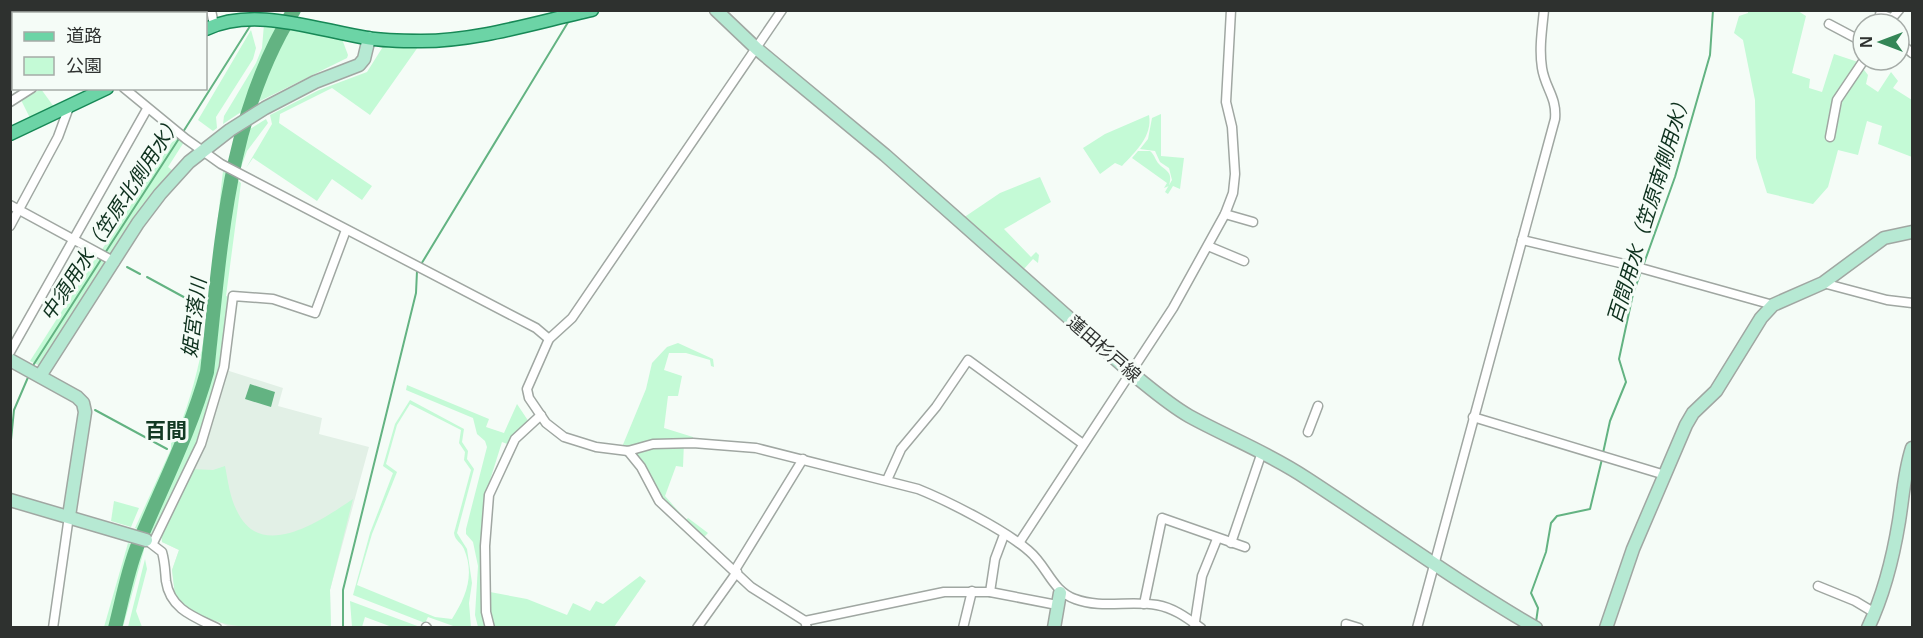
<svg xmlns="http://www.w3.org/2000/svg" width="1923" height="638" font-family="Arial,'Noto Sans JP',sans-serif">
<style>
.built{fill:#e2f0e6}
.green{fill:#c4fad6;fill-rule:evenodd}
.water{fill:#63b382}
.lines{fill:none;stroke-linecap:round;stroke-linejoin:round}
.stream{stroke:#63b382;stroke-width:2}
.river{stroke:#63b382;stroke-width:14}
.street-casing{stroke:#a0a7a2;stroke-width:11}
.secondary-casing{stroke:#a0a7a2;stroke-width:15}
.primary-casing{stroke:#178856;stroke-width:15}
.street{stroke:#fff;stroke-width:8}
.secondary{stroke:#b6e9d3;stroke-width:12}
.primary{stroke:#6cd4a6;stroke-width:12}
.labels{text-anchor:middle;stroke-width:6;stroke-linejoin:round;paint-order:stroke}
.street-label{font-size:18px;fill:#2e312f;stroke:#f5fcf7}
.water-label{font-size:20px;font-style:italic;fill:#0e311e;stroke:#f5fcf7}
.quarter-label{font-size:21px;font-weight:bold;fill:#123923;stroke:#f5fcf7}
</style>
<rect width="100%" height="100%" fill="#f5fcf7"/>
<path class="built" d="M226,370l57,18 -5,18 44,12 -3,16 50,13 -39,143 1,37h-101l-38,-17 -17,-15 -3,-25 7,-20 -17,-8z"/>
<g class="green">
<path d="M1748,11h50l8,5 -14,57 18,6 -1,9 13,4 12,-38 24,8 10,13 -2,9 12,8 13,-20 7,9 -5,7 19,12v57l-34,-13 4,-18 -15,-5 -9,34 -20,-5 -10,37 -15,17 -46,-11 -11,-35 -1,-58 -12,-60 -9,-7 5,-17 9,-3z"/>
<path d="M264,24l17,4 -37,82 -21,14 1,-8 32,-53 6,-15z"/>
<path d="M289,29l53,10 6,16 -1,3 -91,45 11,-32z"/>
<path d="M251,30l5,18 -3,11 -37,58 1,11 -4,3 -15,-11z"/>
<path d="M384,45l34,2 -48,68 -38,-27 -52,26 -1,9 93,63 -10,14 -30,-21 -15,22 -64,-43 -7,10 26,-44 -2,-9 49,-25 48,-18z"/>
<path d="M41,89l13,18 -24,11 -9,-18z"/>
<path d="M1161,114v42l23,2 -4,31 -7,-3 -5,8 -3,-2 7,-12 -3,-12 -9,-6 -5,-11 -15,-2 8,-10 4,-21z"/>
<path d="M1149,115c4,21 -14,37 -27,51l-7,-3 -15,11 -17,-26 22,-14z"/>
<path d="M266,119l2,4 -21,28 -7,19 -3,-2 10,-37z"/>
<path d="M176,136l8,6 -16,25 4,3 -17,20 -45,66 -9,-5z"/>
<path d="M1138,151h12c5,4 5,9 9,13 8,8 14,8 10,22l-5,2 3,-5 -35,-25z"/>
<path d="M223,171l4,3 -20,180 -22,78 -44,99 -6,-3 36,-79v-8l3,-1c38,-86 38,-177 49,-269z"/>
<path d="M1040,177l11,25 -47,27 27,28 5,-5 3,3 -1,8 -5,-4 -10,11 -60,-52 37,-25z"/>
<path d="M235,178l6,5 -15,113 3,1 -8,70 -23,78 -44,90 -8,-2 49,-106 11,-37 10,-37 7,-94z"/>
<path d="M97,256l9,6 -66,104 -10,-5z"/>
<path d="M678,343l35,16 1,8 -3,-1 -1,-6 -24,-7h-17l-5,17 18,6 -4,20h-10l-4,32 29,9v4l-9,1 -1,25 -7,-1 -11,30 21,24 2,-2 20,15 -5,5 -43,-40 -38,-51 24,-58 6,-26 15,-16z"/>
<path d="M407,385l82,34 -3,8 18,6 13,-29 12,18 -19,23 -8,-3 -16,51 -4,26 1,96 3,12h-8l-3,-12 3,-49 -5,-24 -7,-8v-5l21,-82 -2,-6 -8,-7 -4,-16 -67,-28z"/>
<path d="M410,400l54,29 -2,13 6,9 -1,8 7,10 -17,64 10,16 5,34 -3,20 2,24h-15l-28,-10 -3,6 -72,-28 17,-62 23,-60 -10,-7 12,-42zM410,404l51,26 -2,13 6,9 -1,8 7,10 -17,63c1,8 7,9 10,16 11,26 2,48 -12,70l-17,-2 -78,-32 15,-51 25,-62 -11,-8 11,-39z"/>
<path d="M225,466c3,15 5,32 12,45 24,52 86,8 116,-12l-23,91 1,37c-51,0 -120,11 -156,-32l-3,-25 7,-20 -17,-8 -1,-9 31,-64 21,1z"/>
<path d="M114,501l25,7 -8,19 -20,-6z"/>
<path d="M128,543l5,2 -23,82h-6z"/>
<path d="M140,548l4,2 -21,77h-4z"/>
<path d="M145,559l2,10 -11,42 6,16h-14z"/>
<path d="M640,576l6,5 -32,46h-120l-4,-15v-20l37,7 40,16 6,-12 17,8 6,-10 7,3z"/>
<path d="M350,601l70,26h-28l-27,-10 -3,10h-10z"/>
</g>
<path class="water" d="M250,384l25,8 -4,15 -26,-8z"/>
<g class="lines">
<g class="stream">
<path d="M257,16l4,-6"/>
<path d="M183,132l69,-109"/>
<path d="M105,253l75,-116"/>
<path d="M420,266l150,-247"/>
<path d="M127,267l13,7"/>
<path d="M147,277l55,30"/>
<path d="M32,367l70,-109"/>
<path d="M95,410l72,39"/>
<path d="M10,450l4,-40 15,-35"/>
<path d="M1603,453l7,-32 16,-39 -7,-23 14,-65 42,-117 35,-122 3,-45"/>
<path d="M1536,622l2,-14 -7,-15 15,-41 5,-29 6,-7 33,-7 12,-50"/>
<path d="M343,628v-38l73,-297 1,-22"/>
</g>
<path class="river" d="M115,628c7,-27 12,-55 22,-81 24,-59 53,-114 70,-175 14,-123 19,-254 87,-362"/>
<g class="street-casing">
<g id="street">
<path d="M27,10l3,4"/>
<path d="M211,10l3,15"/>
<path d="M782,10l-210,308 -23,21 -22,50 2,9 17,25 18,14 32,10 32,4 25,-7 40,-1 63,5 162,41c30,12 87,41 111,62 18,15 23,40 46,48 26,10 55,1 82,6 17,3 30,13 44,23"/>
<path d="M141,14l5,-4"/>
<path d="M1880,14l11,4"/>
<path d="M1829,24l34,18"/>
<path d="M1887,24l12,-14"/>
<path d="M1899,42l13,11"/>
<path d="M10,47l4,2"/>
<path d="M124,88l62,51 35,25 315,164 13,11"/>
<path d="M10,102l22,-14"/>
<path d="M1830,137l7,-37 27,-40"/>
<path d="M10,205l105,57"/>
<path d="M1225,214l28,8"/>
<path d="M10,226l48,-89 11,-30"/>
<path d="M1522,240l115,27 136,38"/>
<path d="M1208,246l36,15"/>
<path d="M1823,283l64,17 25,3"/>
<path d="M10,352l137,-243"/>
<path d="M1473,417l192,58"/>
<path d="M1308,432l10,-26"/>
<path d="M628,451l13,16 18,34 92,86 54,34 2,7"/>
<path d="M887,480l14,-31 35,-42 32,-47 115,84"/>
<path d="M149,542l13,10c3,10 3,19 4,29 4,28 28,36 51,47"/>
<path d="M153,543l48,-99 23,-77 9,-71 40,3 42,14 31,-83"/>
<path d="M1019,543l154,-235 52,-94 8,-21 2,-19 -3,-47 -6,-25 5,-92"/>
<path d="M1231,543l31,-91"/>
<path d="M735,570l68,-111"/>
<path d="M1818,586l37,15 20,12"/>
<path d="M990,592l5,-33 9,-24"/>
<path d="M1144,604l18,-86 83,29"/>
<path d="M805,621l139,-29h46l67,13"/>
<path d="M426,627l1,1"/>
<path d="M53,628l16,-112"/>
<path d="M490,628l-4,-16 -1,-66 4,-51 26,-56 26,-24"/>
<path d="M697,628l40,-56"/>
<path d="M963,628l9,-37"/>
<path d="M1194,628l8,-52 15,-37"/>
<path d="M1346,628v-4l13,4"/>
<path d="M1417,628l138,-509c2,-22 -10,-31 -13,-51 -3,-19 0,-38 2,-58"/>
</g>
</g>
<g class="secondary-casing">
<g id="secondary">
<path d="M716,10l41,39 128,106 245,217c19,15 38,32 59,44 38,21 80,37 117,62 77,50 149,103 230,150"/>
<path d="M10,360l67,37 6,6 2,9 -16,104"/>
<path d="M40,376l98,-153 22,-29 29,-32 41,-32 35,-22 50,-26 44,-17 5,-6 5,-21"/>
<path d="M10,500l136,40"/>
<path d="M1054,628l6,-35"/>
<path d="M1606,628l27,-79 53,-124 7,-12 23,-22 45,-73 12,-13 50,-22 61,-45 28,-6"/>
<path d="M1868,628c16,-34 25,-70 31,-107 4,-25 5,-48 13,-73"/>
</g>
</g>
<g class="primary-casing">
<g id="primary">
<path d="M206,29c49,-23 110,1 161,9 18,3 36,3 54,3 57,0 116,-19 171,-31"/>
<path d="M10,134l97,-46"/>
</g>
</g>
<use href="#street" class="street"/>
<use href="#secondary" class="secondary"/>
<use href="#primary" class="primary"/>
</g>
<g class="labels">
<g class="street-label">
<text transform="translate(1104 349) rotate(41)" y="6">蓮田杉戸線</text>
</g>
<g class="water-label">
<text transform="translate(1649 208) rotate(-73)" y="7">百間用水（笠原南側用水）</text>
<text transform="translate(111 218) rotate(-57)" y="7">中須用水（笠原北側用水）</text>
<text transform="translate(194 318) rotate(-83)" y="7">姫宮落川</text>
</g>
<g class="quarter-label">
<text x="166" y="438">百間</text>
</g>
</g>
<rect width="1923" height="638" fill="none" stroke="#2e312f" stroke-width="24"/>
<rect x="12" y="12" width="195" height="78" fill="#f5fcf7" stroke="#a5aba7" stroke-width="1.5"/>
<rect x="24" y="32" width="30" height="9" fill="#6cd4a6" stroke="#a5aba7" stroke-width="1.5"/>
<text x="66" y="42" font-size="18" fill="#2e312f">道路</text>
<rect x="24" y="57" width="30" height="18" fill="#c4fad6" stroke="#a5aba7" stroke-width="1.5"/>
<text x="66" y="72" font-size="18" fill="#2e312f">公園</text>
<g transform="translate(1881 42) rotate(270)"><circle r="28" fill="#f5fcf7" stroke="#a5aba7" stroke-width="1.5"/>
<path d="M0-4.5L10 22L0 15L-10 22Z" fill="#348657"/>
<text y="-9" font-size="16" font-weight="bold" text-anchor="middle" fill="#2e312f">N</text>
</g>
</svg>
